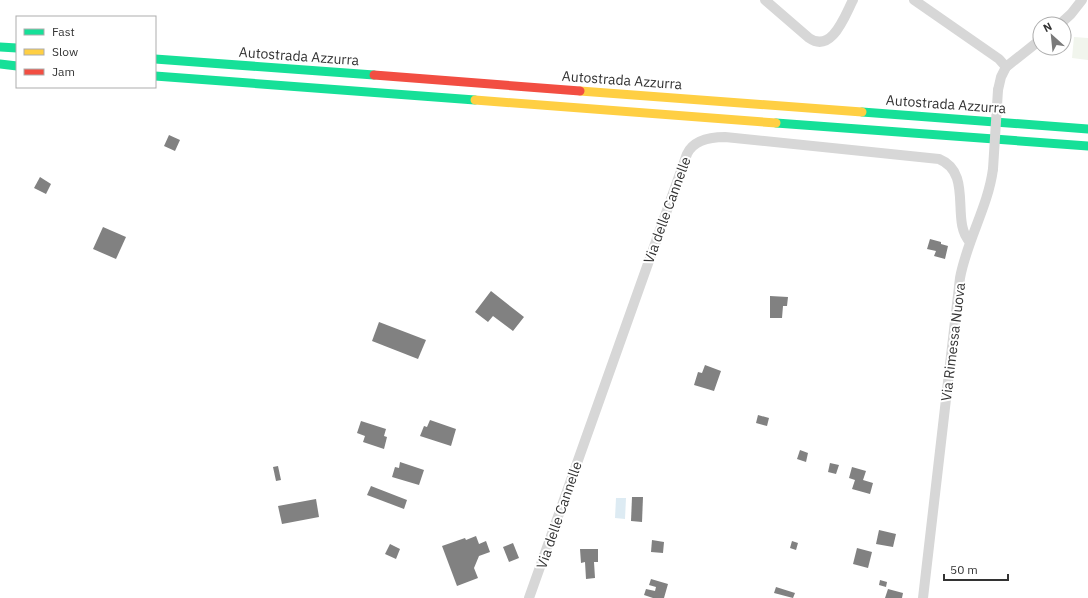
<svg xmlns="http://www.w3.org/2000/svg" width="1088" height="598" font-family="'IBM Plex Sans',sans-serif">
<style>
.green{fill:#f1f5ed}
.water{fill:#ddebf3}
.building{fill:#818181}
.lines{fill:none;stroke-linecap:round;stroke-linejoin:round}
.street{stroke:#d7d7d7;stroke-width:10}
.fast{stroke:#16e098;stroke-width:9}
.slow{stroke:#ffcf43;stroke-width:9}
.jam{stroke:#f24e42;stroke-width:9}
.street-bridge{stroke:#d7d7d7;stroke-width:10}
.labels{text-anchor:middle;stroke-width:4;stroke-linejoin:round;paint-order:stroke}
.street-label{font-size:14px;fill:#333;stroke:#fff}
</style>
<rect width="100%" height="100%" fill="#fff"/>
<path class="green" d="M1074,37l14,1v22l-16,-2z"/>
<path class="water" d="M616,498h10l-1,21 -10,-1z"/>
<g class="building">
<path d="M169,135l11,5 -5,11 -11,-5z"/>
<path d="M40,177l11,7 -5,10 -12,-6z"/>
<path d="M103,227l23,10 -10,22 -23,-10z"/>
<path d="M930,239l11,3v2l7,2 -3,13 -11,-3 2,-5 -9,-2z"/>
<path d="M491,291l33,26 -11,14 -20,-15 -5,6 -13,-10z"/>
<path d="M770,296l18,1 -1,9h-4l-1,12h-12z"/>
<path d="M379,322l47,18 -8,19 -46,-18z"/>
<path d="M705,365l16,6 -7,20 -20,-6 4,-13 4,1z"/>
<path d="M758,415l11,3 -2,8 -11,-3z"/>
<path d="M430,420l26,9 -5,17 -31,-10 4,-10 3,1z"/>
<path d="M361,421l25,8 -2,7 3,1 -3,12 -21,-7 2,-6 -8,-3z"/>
<path d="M800,450l8,3 -2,9 -9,-3z"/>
<path d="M400,462l24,8 -5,15 -27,-8 3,-10 4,1z"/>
<path d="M830,463l9,2 -3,9 -8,-2z"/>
<path d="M278,466l3,14 -5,1 -3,-14z"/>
<path d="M852,467l14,4 -3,9 10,3 -3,11 -18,-5 3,-9 -6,-2z"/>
<path d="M371,486l36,14 -3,9 -37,-14z"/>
<path d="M632,497h11l-1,25 -11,-1z"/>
<path d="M316,499l3,18 -37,7 -4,-18z"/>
<path d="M879,530l17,4 -3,13 -17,-3z"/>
<path d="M476,536l3,8 7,-3 4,11 -11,4 -5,12 4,10 -21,8 -15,-40 23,-8 1,2z"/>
<path d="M652,540l12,2 -1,11 -12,-1z"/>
<path d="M792,541l6,2 -2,7 -6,-2z"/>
<path d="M513,543l6,15 -10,4 -6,-15z"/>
<path d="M390,544l10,5 -4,10 -11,-5z"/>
<path d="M857,548l15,4 -4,16 -15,-4z"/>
<path d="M580,549h18v13h-4l1,16 -9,1 -1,-17 -4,1z"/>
<path d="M651,579l17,5 -4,14h-11l-9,-3 2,-6 9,2 1,-4 -7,-2z"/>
<path d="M880,580l7,2 -1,5 -7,-2z"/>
<path d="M776,587l19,6 -2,5 -19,-5z"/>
<path d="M888,589l15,4 -1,5h-17z"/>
</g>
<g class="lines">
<g class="street">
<path d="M765,0l44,38c23,16 36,-23 44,-38"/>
<path d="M914,0l85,59 7,8 -5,10 -3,13"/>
<path d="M1060,24l11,-10 11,-14"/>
<path d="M1006,67l34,-27"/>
<path d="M529,598l158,-444c7,-15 24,-17 38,-17l214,22c35,14 11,63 31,83"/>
<path d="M923,598l37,-320c7,-38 28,-71 33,-109"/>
</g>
<g class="fast">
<path d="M0,47l17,1"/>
<path d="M155,59l219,16"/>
<path d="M0,64l17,2"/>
<path d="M155,76l320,24"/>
<path d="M862,112l226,17"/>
<path d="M776,123l312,23"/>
</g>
<g class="slow">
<path d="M580,91l282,21"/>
<path d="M475,100l301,23"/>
</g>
<path class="jam" d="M374,75l206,16"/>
<path class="street-bridge" d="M993,169l5,-79"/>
</g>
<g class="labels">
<g class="street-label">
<text transform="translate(299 56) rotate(4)" y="5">Autostrada Azzurra</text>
<text transform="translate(622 80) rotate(4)" y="5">Autostrada Azzurra</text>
<text transform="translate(946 104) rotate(4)" y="5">Autostrada Azzurra</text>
<text transform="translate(667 210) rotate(-70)" y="5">Via delle Cannelle</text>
<text transform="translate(953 342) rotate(-83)" y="5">Via Rimessa Nuova</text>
<text transform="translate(559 515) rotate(-71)" y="5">Via delle Cannelle</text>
</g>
</g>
<rect x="16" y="16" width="140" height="72" fill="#ffffff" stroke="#adadad"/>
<rect x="24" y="29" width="20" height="6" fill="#16e098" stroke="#adadad"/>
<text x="52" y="36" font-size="12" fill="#333333">Fast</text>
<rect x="24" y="49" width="20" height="6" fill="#ffcf43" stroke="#adadad"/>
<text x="52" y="56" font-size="12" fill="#333333">Slow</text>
<rect x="24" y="69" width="20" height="6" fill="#f24e42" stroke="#adadad"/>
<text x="52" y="76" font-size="12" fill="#333333">Jam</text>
<g transform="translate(1052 36) rotate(333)"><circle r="19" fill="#ffffff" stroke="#adadad"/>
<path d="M0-3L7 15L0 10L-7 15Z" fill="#7a7a7a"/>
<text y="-6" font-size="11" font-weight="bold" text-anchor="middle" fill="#333333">N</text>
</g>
<path d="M944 574v6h64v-6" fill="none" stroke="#333333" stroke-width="2"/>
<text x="950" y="574" font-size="12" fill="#333333" stroke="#ffffff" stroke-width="3" paint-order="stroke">50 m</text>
</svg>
